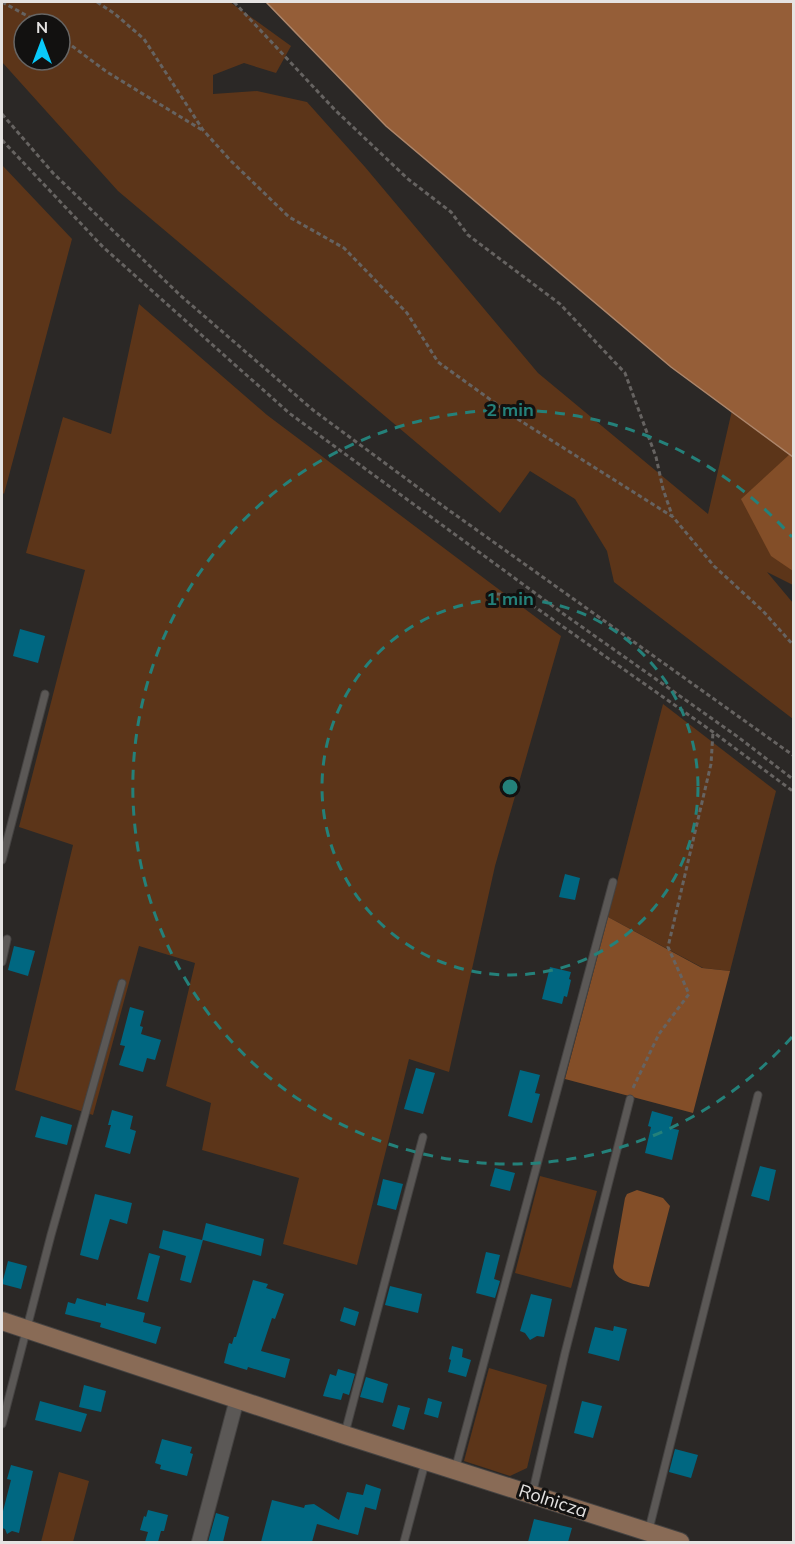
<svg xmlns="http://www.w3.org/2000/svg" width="795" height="1544" font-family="Mulish,sans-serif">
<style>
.green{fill:#5c3519;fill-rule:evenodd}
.forest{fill:#834e28}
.water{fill:#955e38;stroke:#ad866b;stroke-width:1.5}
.building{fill:#006781}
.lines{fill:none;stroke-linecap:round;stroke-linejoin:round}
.lane-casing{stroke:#454342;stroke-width:9}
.street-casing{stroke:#454342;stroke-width:16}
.secondary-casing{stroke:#454342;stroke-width:20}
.path{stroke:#666361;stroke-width:3;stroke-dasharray:4.5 3;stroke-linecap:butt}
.lane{stroke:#5b5856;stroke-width:7}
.street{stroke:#5b5856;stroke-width:14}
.secondary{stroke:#896b56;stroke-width:18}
.ring{fill:none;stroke:#24817a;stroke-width:3;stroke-dasharray:10 8}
.labels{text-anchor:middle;stroke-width:6;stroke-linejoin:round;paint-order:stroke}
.street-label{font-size:18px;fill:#e5e3e2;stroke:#121110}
.centre{fill:#24817a;stroke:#121110;stroke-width:3}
.ring-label{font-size:18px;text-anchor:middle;font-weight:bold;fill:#24817a;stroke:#121110;stroke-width:6;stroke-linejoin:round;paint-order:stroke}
</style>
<rect width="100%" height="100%" fill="#2b2826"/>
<g class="green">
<path d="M2,2h228l61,44 -15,27 -32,-10 -31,12v19l44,-3 50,11 58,65 173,206 170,141 85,-367v438l-26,-13 26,31v116l-179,-137 -7,-31 -32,-52 -45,-28 -30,42 -382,-322 -116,-129zM24,24h36v36h-36z"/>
<path d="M2,165l70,74 -68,255 -2,-2z"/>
<path d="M139,304l128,111 294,221 -66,230 -46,206 -40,-13 -52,206 -74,-21 16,-66 -97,-28 9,-47 -45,-17 29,-123 -56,-17 -46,169 -78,-25 58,-245 -54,-18 66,-257 -59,-17 37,-136 48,17z"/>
<path d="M663,704l113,87 -46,180 -27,-3 -95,-51z"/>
<path d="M540,1176l57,15 -26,97 -56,-15z"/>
<path d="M489,1368l58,17 -20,83 -17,8 -46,-15z"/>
<path d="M59,1472l30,9 -16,61h-32z"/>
</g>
<g class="forest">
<path d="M790,454l4,3 -1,114 -22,-15 -30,-57z"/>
<path d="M608,917l94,51 28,3 -37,142 -128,-34z"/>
<path d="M637,1190l26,8 7,8 -21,81c-11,-2 -32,-5 -35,-17 -2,-3 0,-6 0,-10l11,-62 2,-4z"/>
</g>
<path class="water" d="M266,2h527v455l-122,-90 -285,-241z"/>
<g class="building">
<path d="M20,629l25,7 -7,27 -25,-7z"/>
<path d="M565,874l15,4 -5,22 -16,-3z"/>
<path d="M14,946l21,5 -7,25 -20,-6z"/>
<path d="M550,967l21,5 -2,7 2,1 -4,17 -3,-1 -2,8 -20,-5z"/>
<path d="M130,1007l14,4 -4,15 3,1 -2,7 20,6 -6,20 -8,-2 -4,14 -24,-7 6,-19 -5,-1z"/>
<path d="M416,1068l19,5 -12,41 -19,-5z"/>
<path d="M520,1070l20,5 -5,18 5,1 -8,29 -24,-7z"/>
<path d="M112,1110l21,6 -3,13 6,2 -6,23 -25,-7 6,-22h-3z"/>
<path d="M652,1111l21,6 -3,11 9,2 -7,30 -27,-7 6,-26 -3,-1z"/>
<path d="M41,1116l31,9 -5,20 -32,-8z"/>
<path d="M760,1166l16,4 -7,31 -18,-5z"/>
<path d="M495,1168l20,5 -5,18 -20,-5z"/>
<path d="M383,1179l20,5 -7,26 -19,-5z"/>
<path d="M95,1194l37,9 -5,21 -17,-5 -12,41 -18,-5z"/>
<path d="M206,1223l58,16 -3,17 -58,-16 -12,43 -11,-3 6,-24 -27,-8 4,-18 39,10z"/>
<path d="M486,1252l14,3 -6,24 6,2 -5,17 -19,-5z"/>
<path d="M149,1253l11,3 -12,46 -11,-3z"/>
<path d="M8,1261l19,5 -6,23 -19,-5z"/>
<path d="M253,1280l15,4 -2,4 18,6 -9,25 -3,-1 -11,33 29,8 -5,19 -37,-11 -1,3 -23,-7 5,-20 3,1 2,-7h2z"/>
<path d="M390,1286l32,8 -4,19 -33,-8z"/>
<path d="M531,1294l21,5 -8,38 -7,-1 -7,4 -5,-7 -5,-2z"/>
<path d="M77,1298l29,8v-3l39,10 -2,9 18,5 -5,17 -56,-17 1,-4 -36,-9 3,-12 7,2z"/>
<path d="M344,1307l15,5 -4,14 -15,-5z"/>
<path d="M614,1326l13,3 -8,32 -31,-8 7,-26 18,4z"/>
<path d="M452,1346l11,3 -1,8 9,3 -5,17 -18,-5 3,-12 -2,-1z"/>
<path d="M338,1369l17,5 -6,21 -6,-2 -2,7 -18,-4 7,-22 6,2z"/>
<path d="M366,1377l22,7 -5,19 -23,-6z"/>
<path d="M84,1385l22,6 -5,21 -22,-5z"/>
<path d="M428,1398l14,4 -4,16 -14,-4z"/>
<path d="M40,1401l47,13 -6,18 -46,-12z"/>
<path d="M582,1401l20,5 -9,32 -19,-5z"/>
<path d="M398,1405l12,3 -6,22 -12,-4z"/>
<path d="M162,1439l30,8 -2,6 3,1 -6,22 -27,-7 1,-4 -6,-2z"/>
<path d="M675,1449l23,6 -7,23 -22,-6z"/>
<path d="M11,1465l22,6 -14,62 -7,-2 -5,3 -2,-5 -3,-1v-13l9,-35 -4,-1z"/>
<path d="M366,1484l15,5 -5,21 -11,-3 -7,28 -41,-11 -5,18h-51l11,-42 32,8 1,-3 9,-1 25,16 8,-28 16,3z"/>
<path d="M148,1510l20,5 -4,16h-3l-3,11h-13l3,-10 -8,-2 4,-14 2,1z"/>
<path d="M216,1513l13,4 -6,25h-15z"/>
<path d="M534,1519l38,9 -4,14h-40z"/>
</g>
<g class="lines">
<g class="lane-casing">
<g id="lane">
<path d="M2,860l43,-166"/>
<path d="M2,962l5,-23"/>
<path d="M2,1424l49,-189 71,-252"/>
<path d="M345,1433l78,-296"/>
<path d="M455,1470l158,-588"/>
<path d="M532,1495l33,-142 65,-254"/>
<path d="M649,1529l109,-434"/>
<path d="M404,1542l21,-79"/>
</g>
</g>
<g class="street-casing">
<path id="street" d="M199,1542l38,-143"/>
</g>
<g class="secondary-casing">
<path id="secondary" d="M2,1321l343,114 335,107"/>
</g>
<g class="path">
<path d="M2,2l40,22"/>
<path d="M97,2l18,12 29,25 59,91 28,31 58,56 55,31 63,65 31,49 78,56 157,99 41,49 49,45 31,35"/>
<path d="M234,2l101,108 73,69 43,33 17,23 92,69 65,69 31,84 7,32 9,26"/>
<path d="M60,37l47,35 95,58"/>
<path d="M2,114l51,59 128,123 132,114 130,96 351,250"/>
<path d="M2,140l101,107 186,166 276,202 173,122 56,43"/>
<path d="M497,594l15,1 13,5 188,132 81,60"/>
<path d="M633,1088l26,-54 30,-40 -21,-47 43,-183 2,-32"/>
</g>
<use href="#lane" class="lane"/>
<use href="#street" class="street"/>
<use href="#secondary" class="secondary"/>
</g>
<g class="ring">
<circle cx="510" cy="787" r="188"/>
<path d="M792 1037A377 377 0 1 1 792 537"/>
</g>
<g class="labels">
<g class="street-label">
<text transform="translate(553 1501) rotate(18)" y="6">Rolnicza</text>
</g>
</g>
<circle cx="510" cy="787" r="9" class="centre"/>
<g class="ring-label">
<text x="510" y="416">2 min</text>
<text x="510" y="605">1 min</text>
</g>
<rect width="795" height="1544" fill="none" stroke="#e5e3e2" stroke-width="6"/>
<g transform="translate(42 42)"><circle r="28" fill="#121110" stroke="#666564" stroke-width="1.5"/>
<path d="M0-4.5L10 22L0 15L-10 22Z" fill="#09cafa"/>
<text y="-9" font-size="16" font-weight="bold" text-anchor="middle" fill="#e5e3e2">N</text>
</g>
</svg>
